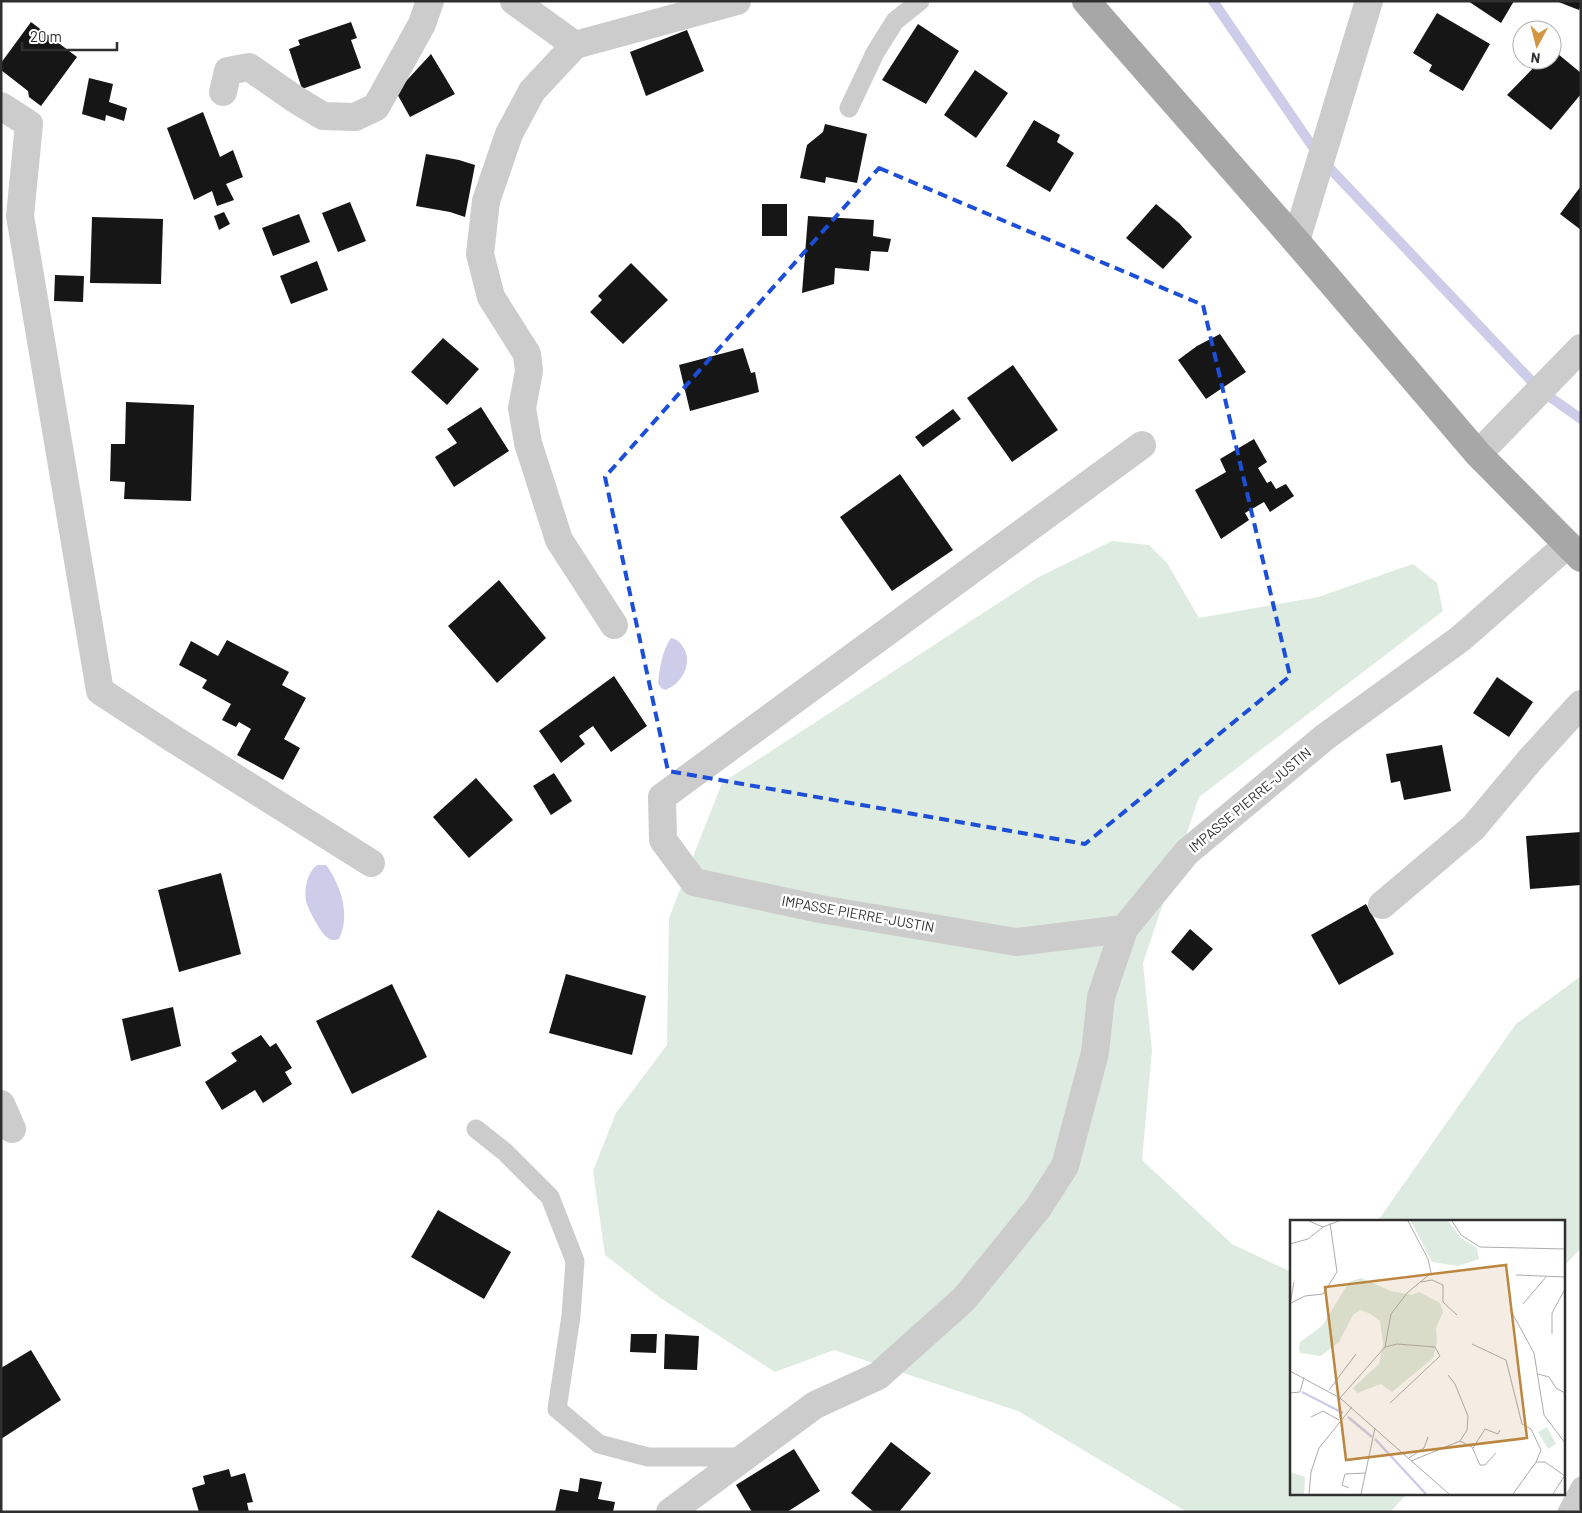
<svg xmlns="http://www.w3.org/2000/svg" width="1582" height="1513" font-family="Barlow,sans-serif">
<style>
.green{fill:#deebe0}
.water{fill:#cecde9}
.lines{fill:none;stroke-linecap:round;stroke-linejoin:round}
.stream{stroke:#cecde9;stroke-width:10}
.building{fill:#161616}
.lane{stroke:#ccc;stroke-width:19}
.street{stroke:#ccc;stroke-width:28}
.primary{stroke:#a7a7a7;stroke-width:28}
.marked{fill:none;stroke:#1d4ed8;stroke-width:4;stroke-dasharray:10 6;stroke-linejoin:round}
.labels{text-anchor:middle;stroke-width:5;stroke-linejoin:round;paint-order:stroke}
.street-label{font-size:14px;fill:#2f2f2f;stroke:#fff}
.inset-river{fill:none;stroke:#cecde9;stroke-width:2.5}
.inset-road{fill:none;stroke:#acacac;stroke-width:1}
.view{fill:#bb8740;fill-opacity:0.15;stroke:#bb8740;stroke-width:2.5}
.inset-edge{fill:none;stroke:#2f2f2f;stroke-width:2.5}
</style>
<rect width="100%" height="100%" fill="#fff"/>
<g class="green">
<path d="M1112,541l37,4 18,18 32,55 119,-21 95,-33 24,19 6,28 -244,186 -56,166 9,88 -10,109 90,84 59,28v222h116l-17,18h-203l-169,-101 -184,-61 -59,22 -116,-75 -54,-42 -12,-84 23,-58 51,-68 2,-127 53,-135 315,-205z"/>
<path d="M1581,976v272l-18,19v-45h-186l139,-198z"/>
</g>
<g class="water">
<path d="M671,638c6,1 9,4 12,9 11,16 -2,38 -18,43l-4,-2 -3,-5c2,-16 4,-32 13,-45z"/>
<path d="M317,865h9c15,20 25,51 13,74 -3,1 -8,2 -11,-1 -7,-4 -20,-29 -22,-37 -2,-13 1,-28 11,-36z"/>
</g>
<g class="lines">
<path class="stream" d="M1213,1l108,158 219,231 41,29"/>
</g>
<g class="building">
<path d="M1468,1h46l-13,22z"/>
<path d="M1556,1h25v4l-2,5z"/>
<path d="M1437,13l53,31 -27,47 -34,-20 3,-6 -19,-12z"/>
<path d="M31,22l46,35 -36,49 -12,-9 -1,-6 -27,-21v-7z"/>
<path d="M351,22l6,16 -6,2 10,28 -59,21 -13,-40 11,-4 -2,-5z"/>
<path d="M918,24l41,27 -33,53 -44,-24z"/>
<path d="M687,30l17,41 -58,25 -16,-44z"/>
<path d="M1552,49l29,24v21l-30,36 -44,-35 34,-35h11z"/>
<path d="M431,54l24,40 -45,23 -14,-25z"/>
<path d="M975,70l33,23 -32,45 -32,-23z"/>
<path d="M89,78l24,6 -4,18 18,6 -3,13 -18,-6 -1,6 -23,-7z"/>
<path d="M203,112l17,45 13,-7 10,27 -17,7 8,16 -17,6 -5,-15 -18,9 -27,-72z"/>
<path d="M1034,120l26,15 -3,7 17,11 -24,39 -44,-26z"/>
<path d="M825,124l42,10 -10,49 -31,-6 -1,6 -25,-5 7,-33 16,-13z"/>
<path d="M426,154l33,6 16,5 -10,52 -15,-5 -34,-6z"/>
<path d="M1581,186v44l-21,-16z"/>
<path d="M350,202l16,39 -28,11 -16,-39z"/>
<rect x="762" y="204" width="25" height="32"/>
<path d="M1156,204l23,19 13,14 -29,32 -37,-31z"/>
<path d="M224,212l6,12 -11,6 -5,-14z"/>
<path d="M299,214l11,28 -37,14 -11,-28z"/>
<path d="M808,216l66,4 -1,16 18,3 -3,13 -17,-1 -2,20 -34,-3 -1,16 -32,9z"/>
<path d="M92,217l71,2 -2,65 -71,-1z"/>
<path d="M317,261l11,29 -37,14 -11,-28z"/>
<path d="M631,263l37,37 -45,44 -33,-32 12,-12 -4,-4z"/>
<path d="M55,275l29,1 -1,26 -29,-1z"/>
<path d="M1220,334l26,38 -40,27 -28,-39 19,-14z"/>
<path d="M443,338l36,31 -32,36 -36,-33z"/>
<path d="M743,348l8,25 4,-1 4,20 -69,19 -11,-46z"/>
<path d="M1013,365l45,65 -46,32 -45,-64z"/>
<path d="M126,402l68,3 -3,96 -67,-2 1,-17 -15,-1 1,-37h14z"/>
<path d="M481,407l28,44 -55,36 -19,-30 22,-14 -10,-14z"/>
<path d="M953,409l8,10 -38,28 -8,-10z"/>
<path d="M1254,439l13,23 -9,6 9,15 4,-2 5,8 10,-5 8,12 -24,16 -6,-10 -19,11 4,7 -28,19 -26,-49 31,-18 -6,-13z"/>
<path d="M900,474l53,76 -61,41 -52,-74z"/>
<path d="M499,580l47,58 -49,45 -49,-57z"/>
<path d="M227,640l62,32 -7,13 24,13 -22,41 16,9 -17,32 -46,-25 14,-26 -12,-7 -3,5 -14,-7 9,-16 -29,-16 5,-8 -28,-15 12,-24 27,15z"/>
<path d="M614,676l33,50 -36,26 -18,-26 -14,10 6,8 -24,19 -22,-32z"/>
<path d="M1497,677l36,25 -24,35 -36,-24z"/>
<path d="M1442,745l9,46 -47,9 -4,-19 -9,2 -5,-29z"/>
<path d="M554,773l18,28 -21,14 -18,-29z"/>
<path d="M476,778l37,42 -44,38 -36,-41z"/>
<path d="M1581,832v53l-51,4 -4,-53z"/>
<path d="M221,873l20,81 -62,18 -21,-82z"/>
<path d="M1366,904l28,50 -55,31 -28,-50z"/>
<path d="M1190,929l23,20 -20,22 -22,-19z"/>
<path d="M566,974l80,22 -14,59 -83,-22z"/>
<path d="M392,984l35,73 -75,37 -36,-73z"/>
<path d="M173,1007l8,39 -50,15 -9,-42z"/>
<path d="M261,1035l9,12 6,-4 16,25 -7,4 7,12 -29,19 -8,-13 -33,20 -17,-28 32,-21 -6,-8z"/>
<path d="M438,1210l73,42 -27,47 -73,-42z"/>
<path d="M631,1334h26l-1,19 -26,-1z"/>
<path d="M665,1334l34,2 -2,34 -33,-1z"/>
<path d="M31,1350l30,50 -60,39v-71z"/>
<path d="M891,1442l40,31 -32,39h-25l-23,-19z"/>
<path d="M794,1449l26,42 -33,21h-35l-16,-27z"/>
<path d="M229,1469l2,8 14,-4 8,29 -6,1 2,9h-50l-7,-24 13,-4 -2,-8z"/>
<path d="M580,1478l22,4 -4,17 17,3 -2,10h-58l5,-23 18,3z"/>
</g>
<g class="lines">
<g class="lane">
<path d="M849,108l26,-55 20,-32 25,-20"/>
<path d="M476,1129l29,23 45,45 25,64 -4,55 -14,93 42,35 49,13h95"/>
<path d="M1567,1512l14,-26"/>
</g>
<g class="street">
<path d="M514,1l61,44 162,-44"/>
<path d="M575,45l-43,46 -23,43 -23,67 -6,53 11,43 36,57 2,17 -7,37 6,35 31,97 55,85"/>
<path d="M223,92l5,-21 21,-4 46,32 28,17 32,1 21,-10 46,-83 8,-23"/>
<path d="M1,106l28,18 -9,92 80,475 69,45 202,127"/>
<path d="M1296,241l73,-240"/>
<path d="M1142,445l-480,352 1,43 31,42 126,27 196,33 108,-13 63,-77 138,-115 135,-98 107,-94"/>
<path d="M1478,454l103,-106"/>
<path d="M1382,905l91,-77 57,-68 51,-56"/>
<path d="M1,1104l11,25"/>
<path d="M670,1512l145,-107 63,-29 86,-77 74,-91 27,-42 30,-113 6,-56 23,-68"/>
</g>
<path class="primary" d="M1086,1l210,240 182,213 103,104"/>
</g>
<path class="marked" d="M879,168l324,137 87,371 -205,168 -417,-73 -63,-294z"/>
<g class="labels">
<g class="street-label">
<text transform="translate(1250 800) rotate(-40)" y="5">IMPASSE PIERRE-JUSTIN</text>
<text transform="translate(858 914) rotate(10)" y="5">IMPASSE PIERRE-JUSTIN</text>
</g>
</g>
<g transform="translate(1290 1220)">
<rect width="275" height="275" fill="#fff"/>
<path d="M121,1h37l13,17 16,10 2,11 -21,7 -26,-4zM71,58l30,13 21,4 7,-3 21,11 3,9 -7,16 1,14 -4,16 -41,34 -11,-8 -24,9 -4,-5 26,-24 4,-20 -3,-23 -11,-8 -9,-3 -7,5 -14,27 -18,14 -21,-3 -1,-4 1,-7 22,-16 27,-44zM257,207l9,17 -8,5 -10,-17zM0,252l15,5 -1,17h-14z" fill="#deebe0"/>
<path class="inset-river" d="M12,172l41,21M58,197l24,20M85,219l51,55"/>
<path class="inset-road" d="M19,1l14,6 16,-6M162,1l9,14 19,12 85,2M0,24l18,-5 15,-12M226,55l49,2M131,62l11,-2 11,5v17l14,13M1,83l14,-7 18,-2 14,-22 -7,-49M0,84l4,-22M233,84l23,-27M220,89l24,44 10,62 21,28M262,114v-21l13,-24M182,124l34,16 16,64 9,5 10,21 -5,12M95,127l6,-33 16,-21 24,-20 -3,-14 -20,-38M0,151l50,27 109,96M248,154l11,3 7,11 9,5M158,155l7,9 13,32 -1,14 -7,11M39,170l27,-36M0,173l10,-1 4,-15M50,178l45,-51 12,-3 38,3 5,9 -50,47M21,197l12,-6 16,9M183,228l12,-19 13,5 2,-4M119,238l15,-10 4,-11M121,241l49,-20 12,6 8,18h5l11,-12M59,268l-7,-3 3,-11 21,-1M19,274l2,-22 8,-24 33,-41M71,274l14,-66M223,274l23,-32h9l20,14M263,274l12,-19"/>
<path class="view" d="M216,45l21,173 -181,22 -21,-173z"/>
<rect width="275" height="275" class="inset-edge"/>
</g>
<rect width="1582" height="1513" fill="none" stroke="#2f2f2f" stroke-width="5"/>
<g transform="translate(1537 45) rotate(187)"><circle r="24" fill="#ffffff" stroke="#acacac"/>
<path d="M0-4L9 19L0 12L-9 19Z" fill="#d49643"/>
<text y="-8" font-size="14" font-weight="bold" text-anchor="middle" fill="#2f2f2f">N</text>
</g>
<path d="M22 42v8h95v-8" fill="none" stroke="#2f2f2f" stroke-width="2.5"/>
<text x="30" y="42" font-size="15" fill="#2f2f2f" stroke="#ffffff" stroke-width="4" paint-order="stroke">20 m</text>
</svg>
